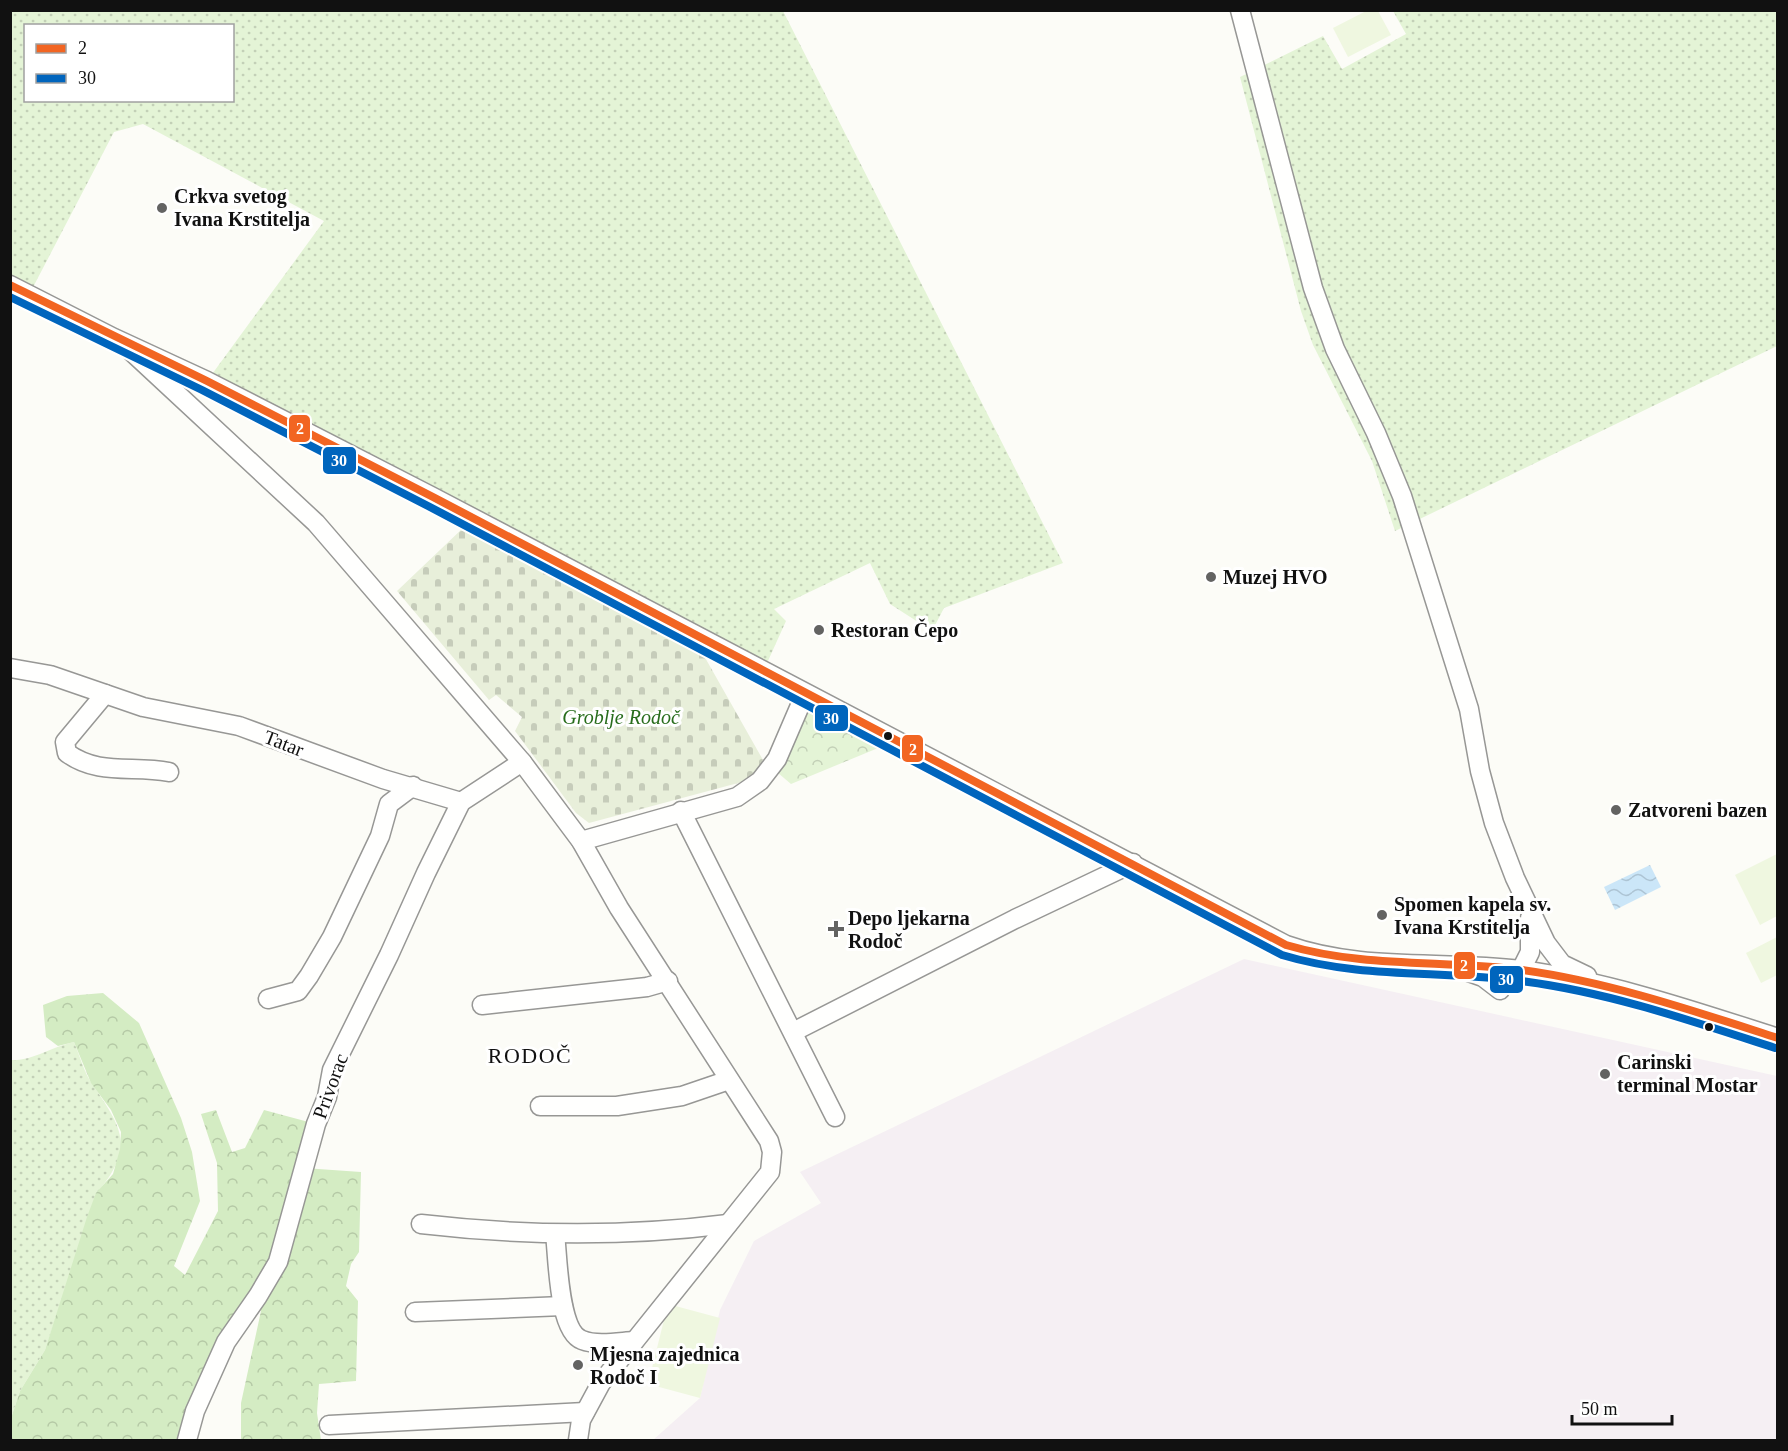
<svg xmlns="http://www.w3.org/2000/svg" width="1788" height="1451" font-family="Georgia,serif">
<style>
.industrial{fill:#f5eff3}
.grass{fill:url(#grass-dots);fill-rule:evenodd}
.forest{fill:url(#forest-crowns)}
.cemetery{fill:url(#cemetery-stones)}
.park{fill:url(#park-crowns)}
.pitch{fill:#eff7e0}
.water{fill:url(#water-waves)}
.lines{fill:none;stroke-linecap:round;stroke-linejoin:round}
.minor-casing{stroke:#979795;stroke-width:21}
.minor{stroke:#fffffe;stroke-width:18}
.bus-1-casing{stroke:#fff;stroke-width:12}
.bus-2-casing{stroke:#fff;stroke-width:12}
.bus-1{stroke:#f26522;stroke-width:8}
.bus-2{stroke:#0065bd;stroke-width:8}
.poi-dot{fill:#636362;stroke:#fff;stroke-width:2}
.bus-dot{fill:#111;stroke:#fff;stroke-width:2}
.labels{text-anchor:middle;stroke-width:6;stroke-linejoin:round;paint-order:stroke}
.poi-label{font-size:20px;font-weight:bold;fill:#111;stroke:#fff;text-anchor:start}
.park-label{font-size:20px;font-style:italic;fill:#286d1c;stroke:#fff}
.street-label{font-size:20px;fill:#111;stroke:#fff}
.quarter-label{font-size:22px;letter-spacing:1.5px;fill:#111;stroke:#fff}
.line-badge{stroke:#fff;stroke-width:2}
.badge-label{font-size:16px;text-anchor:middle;font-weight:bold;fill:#fff}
</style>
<defs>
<pattern id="grass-dots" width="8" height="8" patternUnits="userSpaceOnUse" patternTransform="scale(1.5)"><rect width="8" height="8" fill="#e4f4d6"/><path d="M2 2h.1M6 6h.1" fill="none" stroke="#c3d0b7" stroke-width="1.8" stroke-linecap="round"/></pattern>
<pattern id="forest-crowns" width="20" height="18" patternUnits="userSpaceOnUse" patternTransform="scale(1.5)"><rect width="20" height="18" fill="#d4ecc3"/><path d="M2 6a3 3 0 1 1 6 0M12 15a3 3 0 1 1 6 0" fill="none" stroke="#b5c9a6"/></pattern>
<pattern id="cemetery-stones" width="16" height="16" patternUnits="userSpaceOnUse" patternTransform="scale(1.5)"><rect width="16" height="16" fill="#e8efda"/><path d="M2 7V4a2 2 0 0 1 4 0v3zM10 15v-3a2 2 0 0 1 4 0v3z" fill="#c6ccba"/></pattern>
<pattern id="park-crowns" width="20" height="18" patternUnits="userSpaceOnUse" patternTransform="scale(1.5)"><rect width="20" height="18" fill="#e4f4d6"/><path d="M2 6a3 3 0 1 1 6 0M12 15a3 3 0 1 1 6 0" fill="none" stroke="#c3d0b7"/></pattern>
<pattern id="water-waves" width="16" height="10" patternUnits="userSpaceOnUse" patternTransform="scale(1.5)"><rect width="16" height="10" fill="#cbe6f8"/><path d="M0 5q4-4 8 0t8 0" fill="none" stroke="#adc4d4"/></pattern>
</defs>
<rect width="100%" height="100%" fill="#fcfcf7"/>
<path class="industrial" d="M1244,959l533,117v364h-1124l47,-42 20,-88 34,-69 67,-38 -21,-31z"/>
<g class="grass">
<path d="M10,11h773l280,552 -119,45 -12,23 -42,-27 -20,-41 -96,46 12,12 -23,51 -556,-291 117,-160 -181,-97 -29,8 -84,161 -19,-8zM26,26h206v74h-206z"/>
<path d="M1393,11h384v335l-382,185 -23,-70 -59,-116 -12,-34 -61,-234 83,-41 19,33 64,-35z"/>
<path d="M74,1042c6,14 10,31 19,43 30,45 42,62 4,108l-52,157 -25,41 -9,27v-358c22,1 40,-13 63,-18z"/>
</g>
<path class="forest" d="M103,993l36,30 42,95 11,34 8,49 -26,65 11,9 33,-64 -1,-48 -16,-49 15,-4 16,42 13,-4 19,-38 52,14 -12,44 57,4 -2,80 -8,12 -5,22 12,15 -2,80 -37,3 -2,29 4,27h-80v-37l20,-92 -3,-14 -71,143h-176v-22l9,-27 25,-41 42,-133 9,-24 17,-19 7,-25 1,-17 -10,-22 -20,-27 -17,-41 -16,4 -12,-9 -3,-32 24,-9z"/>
<path class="cemetery" d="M463,528l240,126 60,106 -10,19 -164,44 -13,-10 -61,-82 7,-14 -26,-22 -7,5 -92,-109z"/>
<path class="park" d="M805,694l79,41 -1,11 -92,38 -20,-17z"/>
<g class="pitch">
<path d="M1368,10l10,1 13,24 -43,22 -15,-29z"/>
<path d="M1777,854v62l-17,9 -25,-50z"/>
<path d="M1777,937v38l-16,8 -15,-30z"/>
<path d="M668,1304l52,14 -20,80 -52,-14z"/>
</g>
<path class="water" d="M1650,865l11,22 -46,23 -11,-23z"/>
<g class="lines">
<g class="minor-casing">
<g id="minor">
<path d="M1240,10l73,278 22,61 41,84 26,63 67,213 11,62 14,52 21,55 31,65 16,21 25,12"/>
<path d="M10,285l104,53 93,43 226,116 853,448c76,27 156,15 235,25 88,12 173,41 257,68"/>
<path d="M132,352l184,171 206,239 59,79 38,67 150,233 3,11 -2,20 -169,211 -20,37 -3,20"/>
<path d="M10,668l40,7 93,32 96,19 144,53 78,23"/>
<path d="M105,694l-40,48 2,11c32,23 65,12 102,19"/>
<path d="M681,811l154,306"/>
<path d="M581,841l156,-44 23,-16 17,-22 28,-65"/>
<path d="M1521,970l9,-18v-34"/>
<path d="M1466,971l17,6 17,13"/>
<path d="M268,999l30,-8 11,-15 23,-39 48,-101 9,-32 24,-18"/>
<path d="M482,1005l165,-18 21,-6"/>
<path d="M793,1032l222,-113 118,-56"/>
<path d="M540,1106h77l65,-10 47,-16"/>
<path d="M421,1224c103,12 204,13 307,0"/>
<path d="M555,1234c3,23 3,97 27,106 15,6 36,2 52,1"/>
<path d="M415,1312l148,-6"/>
<path d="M329,1425l256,-13"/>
<path d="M187,1440l8,-29 31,-69 32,-46 20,-34 38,-138 11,-27 5,-27 57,-115 37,-82 35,-71 61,-40"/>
</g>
</g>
<use href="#minor" class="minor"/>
<g class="bus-1-casing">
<path id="bus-1" d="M10,285l197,96 226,116 853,448c78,23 156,15 236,25 87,12 172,41 256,68"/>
</g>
<g class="bus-2-casing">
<path id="bus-2" d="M10,297l192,93 226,116 854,449c79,24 158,15 239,26 87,11 171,40 254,67"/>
</g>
<use href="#bus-1" class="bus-1"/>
<use href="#bus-2" class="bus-2"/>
</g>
<g class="poi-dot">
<circle cx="162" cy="208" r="6"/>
<circle cx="1211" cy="577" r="6"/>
<circle cx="819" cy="630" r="6"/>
<circle cx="1616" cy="810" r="6"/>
<circle cx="1382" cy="915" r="6"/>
<path d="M833 920h6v6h6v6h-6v6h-6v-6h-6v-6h6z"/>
<circle cx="1605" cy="1074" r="6"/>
<circle cx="578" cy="1365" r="6"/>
</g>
<g class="bus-dot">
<circle cx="888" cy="736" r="5"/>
<circle cx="1709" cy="1027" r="5"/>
</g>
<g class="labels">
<g class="poi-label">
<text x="174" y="203">Crkva svetog<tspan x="174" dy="23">Ivana Krstitelja</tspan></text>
<text x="1223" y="584">Muzej HVO</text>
<text x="831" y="637">Restoran Čepo</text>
<text x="1628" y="817">Zatvoreni bazen</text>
<text x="1394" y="911">Spomen kapela sv.<tspan x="1394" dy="23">Ivana Krstitelja</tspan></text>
<text x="848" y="925">Depo ljekarna<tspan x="848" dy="23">Rodoč</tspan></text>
<text x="1617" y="1069">Carinski<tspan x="1617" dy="23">terminal Mostar</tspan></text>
<text x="590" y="1361">Mjesna zajednica<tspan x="590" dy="23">Rodoč I</tspan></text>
</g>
<g class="park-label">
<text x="621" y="724">Groblje Rodoč</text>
</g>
<g class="street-label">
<text transform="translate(284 743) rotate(21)" y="7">Tatar</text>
<text transform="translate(330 1086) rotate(-70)" y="7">Privorac</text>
</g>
<g class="quarter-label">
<text x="530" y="1063">RODOČ</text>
</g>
</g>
<g class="line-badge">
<rect x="288" y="414" width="23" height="29" rx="6" fill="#f26522"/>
<rect x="322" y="446" width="35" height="29" rx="6" fill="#0065bd"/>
<rect x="814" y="704" width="35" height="28" rx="6" fill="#0065bd"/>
<rect x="901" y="734" width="23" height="29" rx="6" fill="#f26522"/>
<rect x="1453" y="951" width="23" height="29" rx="6" fill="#f26522"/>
<rect x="1489" y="965" width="35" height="29" rx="6" fill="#0065bd"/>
</g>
<g class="badge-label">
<text x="300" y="434">2</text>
<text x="339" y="466">30</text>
<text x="831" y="724">30</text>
<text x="913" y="755">2</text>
<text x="1464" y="971">2</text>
<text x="1506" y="985">30</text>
</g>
<rect width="1788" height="1451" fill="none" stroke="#111111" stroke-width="24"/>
<rect x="24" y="24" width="210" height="78" fill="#ffffff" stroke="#a0a0a0" stroke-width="1.5"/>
<rect x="36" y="44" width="30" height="9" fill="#f26522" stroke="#a0a0a0" stroke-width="1.5"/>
<text x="78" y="54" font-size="18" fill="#111111">2</text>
<rect x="36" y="74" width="30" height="9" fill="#0065bd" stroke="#a0a0a0" stroke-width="1.5"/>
<text x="78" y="84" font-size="18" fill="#111111">30</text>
<path d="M1572 1415v9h100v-9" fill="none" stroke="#111111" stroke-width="3"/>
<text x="1581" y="1415" font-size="18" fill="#111111" stroke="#ffffff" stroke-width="4.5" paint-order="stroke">50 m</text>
</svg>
